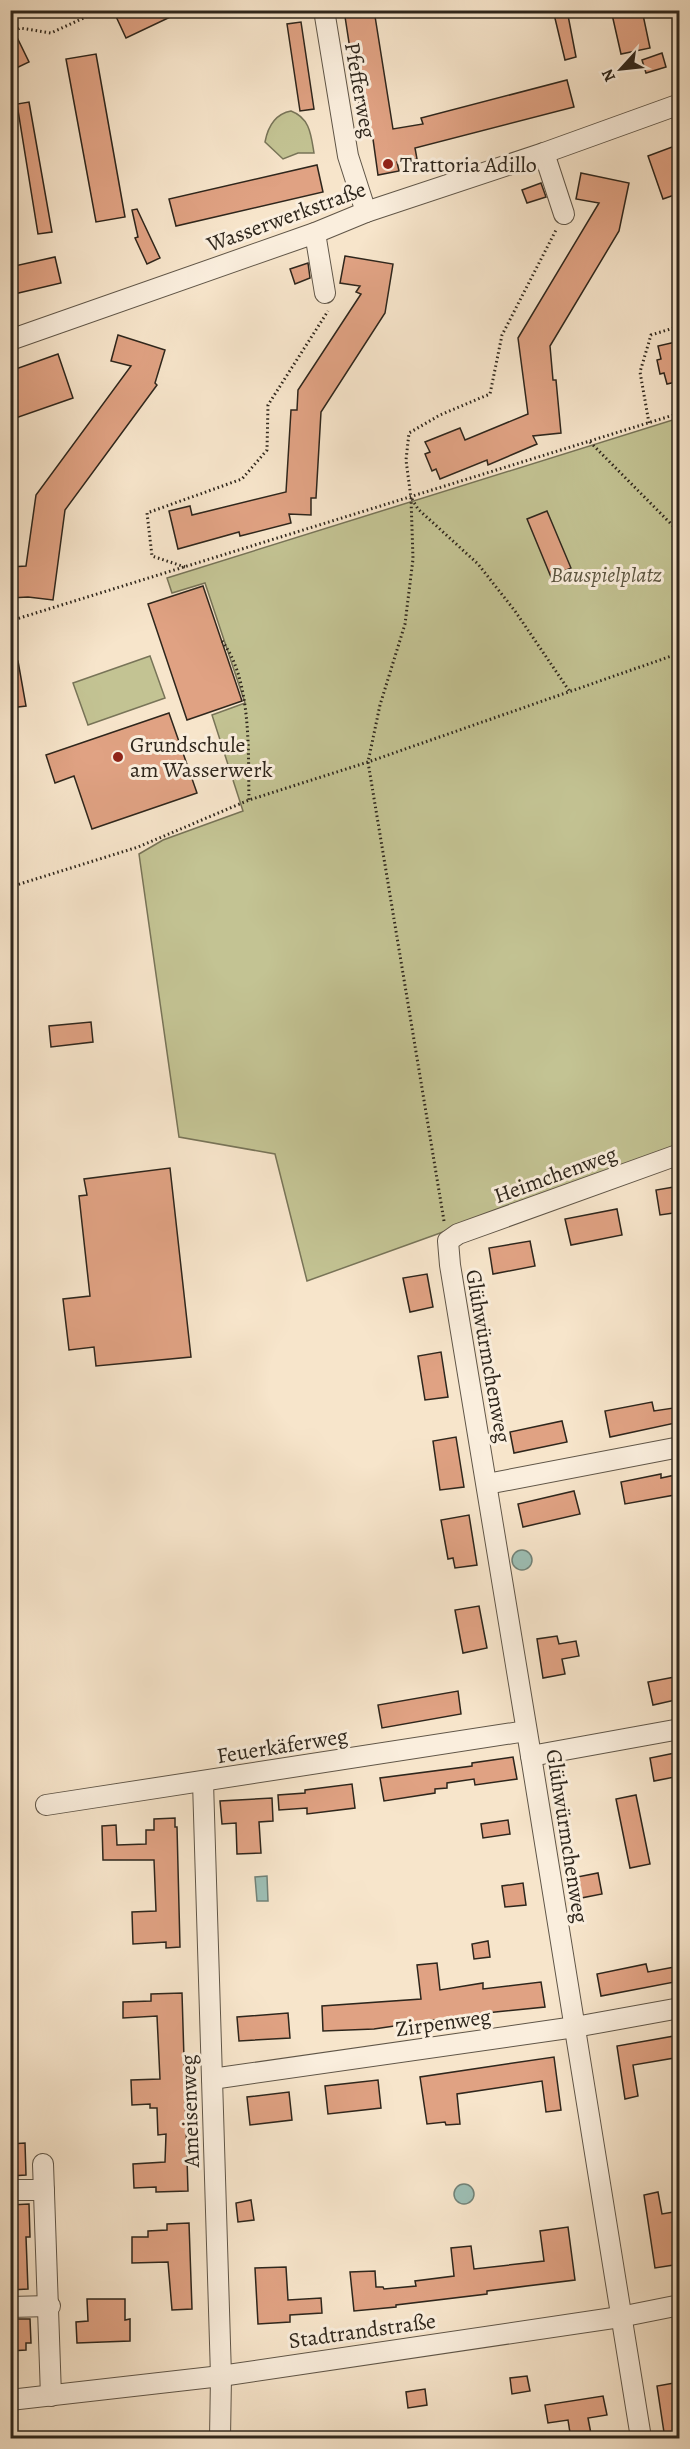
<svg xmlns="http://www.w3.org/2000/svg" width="690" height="2449" font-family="Alegreya,serif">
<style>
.green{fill:#c3c393;stroke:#787458;stroke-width:1.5}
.water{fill:#9dbfb5;stroke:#718278;stroke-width:1.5}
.building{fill:#e0a283;stroke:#2e261c;stroke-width:1.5}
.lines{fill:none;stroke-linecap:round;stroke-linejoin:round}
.minor-casing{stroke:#605648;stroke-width:22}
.path{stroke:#2e261c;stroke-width:3;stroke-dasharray:1.5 3;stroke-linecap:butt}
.minor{stroke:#faeedd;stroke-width:20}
.poi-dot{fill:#8f2418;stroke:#faeedd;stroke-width:2}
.labels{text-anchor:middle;stroke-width:6;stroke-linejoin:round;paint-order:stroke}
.street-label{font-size:22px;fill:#2e261c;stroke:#faeedd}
.poi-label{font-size:22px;fill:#2e261c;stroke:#faeedd;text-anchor:start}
.park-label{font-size:22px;font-style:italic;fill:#5b5540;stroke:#faeedd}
</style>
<rect width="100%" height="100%" fill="#f7e5cb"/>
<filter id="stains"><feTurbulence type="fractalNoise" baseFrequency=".00333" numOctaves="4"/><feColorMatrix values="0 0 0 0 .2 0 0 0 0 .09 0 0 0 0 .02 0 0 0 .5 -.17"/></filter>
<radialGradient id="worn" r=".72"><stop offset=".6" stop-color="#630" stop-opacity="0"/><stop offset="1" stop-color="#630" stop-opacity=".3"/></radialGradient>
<g class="green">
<path d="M291,111c19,7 20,24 23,42h-16l-15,6 -18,-17c3,-16 10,-28 26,-31z"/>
<path d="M679,418v729l-372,134 -32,-127 -96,-17 -40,-283 24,-14 80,-29 -31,-96 33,-12 -40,-120 -33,10 -5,-15z"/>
<path d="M150,656l15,42 -77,27 -15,-42z"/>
</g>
<g class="water">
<circle cx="522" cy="1560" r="10"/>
<path d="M267,1876l1,25h-11l-2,-24z"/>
<circle cx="464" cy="2194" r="10"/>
</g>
<g class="building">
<path d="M113,10h72l-59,28z"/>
<path d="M344,10h30l19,119 30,-5 -2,-6 146,-38 7,27 -159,41 2,11 -20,3 2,9 -21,4 -6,-43 -9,2z"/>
<path d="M553,10h14l9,47 -11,3z"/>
<path d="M611,10h31l8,38 -29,6z"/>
<path d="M301,22l13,87 -14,2 -13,-87z"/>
<path d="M10,23l19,39 -19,9z"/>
<path d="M662,53l4,14 -20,6 -4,-13z"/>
<path d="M96,54l29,163 -29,5 -30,-163z"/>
<path d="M29,102l23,130 -14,2 -21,-130z"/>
<path d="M680,144v49l-17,6 -15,-43z"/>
<path d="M317,165l6,27 -147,34 -7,-27z"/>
<path d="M581,173l48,10 -10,48 -69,115 3,34h3l5,53 -28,3 4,8 -49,21 -1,-5 -47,19 -4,-10 -4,2 -7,-17 5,-2 -5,-10 35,-14 5,12 63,-26 -10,-76 81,-135 -23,-4z"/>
<path d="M541,183l5,14 -19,6 -5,-13z"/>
<path d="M137,209l23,49 -13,6 -12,-26 3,-1 -6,-27z"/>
<path d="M345,256l48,8 -8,49 -64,99 -5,86h-5v17l-22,-1 2,9 -51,13 -1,-4 -61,17 -9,-38 21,-5 2,9 94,-23 5,-82h6l1,-20 63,-96 -5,-2 4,-6 -20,-3z"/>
<path d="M55,257l6,26 -51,12v-28z"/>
<path d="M308,263l2,15 -15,6 -5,-15z"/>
<path d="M118,335l47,15 -10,33 2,2 -92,125 -12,90 -25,-3 -18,1v-31l16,-1 10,-71 95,-129 -20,-5z"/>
<path d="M680,341v40l-13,3 -3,-11 -4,1 -3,-14 4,-1 -3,-13z"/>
<path d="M58,354l15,44 -63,22v-49z"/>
<path d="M547,511l24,57 -20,9 -24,-58z"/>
<path d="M203,586l39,115 -55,19 -39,-116z"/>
<path d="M10,661h8l8,45 -16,2z"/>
<path d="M169,713l28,80 -105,36 -18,-53 -19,7 -9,-28z"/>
<path d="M91,1022l2,20 -42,5 -2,-21z"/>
<path d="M170,1168l21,189 -95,9 -2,-19 -25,3 -6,-51 27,-3 -11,-100 8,-1 -3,-16z"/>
<path d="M680,1186v26l-20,3 -4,-25z"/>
<path d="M617,1209l5,26 -51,10 -6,-26z"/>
<path d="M530,1241l5,25 -42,8 -4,-26z"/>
<path d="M427,1274l6,33 -23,5 -7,-34z"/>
<path d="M441,1352l7,45 -23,3 -7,-44z"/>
<path d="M652,1402l2,9 26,-4v15l-70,15 -5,-26z"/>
<path d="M562,1421l5,21 -53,11 -4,-21z"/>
<path d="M456,1437l8,50 -24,3 -7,-49z"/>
<path d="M661,1474v4l19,-4v20l-55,10 -4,-22z"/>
<path d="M574,1491l6,23 -57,13 -5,-23z"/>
<path d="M469,1515l8,50 -22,3 -2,-10 -5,1 -7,-39z"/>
<path d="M479,1606l8,42 -24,5 -8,-43z"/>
<path d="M557,1636l2,8 17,-3 3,15 -17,3 3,15 -22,4 -6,-39z"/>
<path d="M680,1676v23l-27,6 -5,-23z"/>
<path d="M458,1691l3,23 -79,14 -4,-23z"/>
<path d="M680,1752v24l-26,5 -4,-23z"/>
<path d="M513,1757l4,22 -42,6 -1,-6 -27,4v5l-12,1v4l-51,8 -4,-23 92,-12v-3z"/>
<path d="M352,1784l3,24 -48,6v-6l-28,2 -1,-15 27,-2v-3z"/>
<path d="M636,1795l14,69 -20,4 -14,-69z"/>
<path d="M272,1798l1,23 -14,1 2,31 -24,1 -1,-31 -14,1 -2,-23z"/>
<path d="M175,1818v9h2l3,120 -14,1v-6l-33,2 -1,-32 24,-1 -2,-51h-51l-1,-34 14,-1 1,20 29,-1v-14h8v-11z"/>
<path d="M508,1820l2,14 -27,4 -2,-14z"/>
<path d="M598,1873l4,21 -21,4 -4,-21z"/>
<path d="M523,1883l3,22 -21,2 -3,-21z"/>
<path d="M488,1941l2,16 -16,2 -2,-15z"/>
<path d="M437,1963l3,27 43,-7v6l58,-7 4,25 -69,7 -102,15 -51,2 -1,-25 99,-7 -4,-34z"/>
<path d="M646,1964l2,8 32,-6v15l-79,15 -4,-22z"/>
<path d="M182,1993l6,198 -32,1v-5l-22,1 -1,-24 32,-2 1,-28 -8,1 -1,-27h-7v-4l-18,1 -1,-25 29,-1 -3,-63 -34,2v-16l28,-1v-7z"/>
<path d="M288,2013l2,25 -51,3 -2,-24z"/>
<path d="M680,2035v22l-47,8 5,31 -13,3 -8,-53z"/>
<path d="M554,2057l7,53 -15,2 -4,-31 -85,13 3,30 -14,1 -1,-3 -18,2 -7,-47z"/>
<path d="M378,2080l3,28 -53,6 -3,-28z"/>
<path d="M289,2092l3,28 -42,5 -3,-28z"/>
<path d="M25,2143l1,32 -16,1v-32z"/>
<path d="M658,2192l4,22 18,-3v53l-25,4 -11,-73z"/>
<path d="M251,2200l3,20 -16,2 -2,-19z"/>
<path d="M29,2204l1,33h-4l2,52 -18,1v-85z"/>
<path d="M189,2223l3,86 -20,1 -4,-48 -36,1v-26h16v-6l19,-1v-6z"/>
<path d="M568,2227l7,53 -88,11v3l-91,11v2l-42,4 -4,-39 25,-1 1,16h7l1,2 32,-3 -1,-5 39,-5 -3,-28 20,-2 3,23 70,-8 -4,-30z"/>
<path d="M286,2267l2,33 33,-2 1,15 -32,2v7l-32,2 -3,-56z"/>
<path d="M87,2299h38v21l5,-1v22l-53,2 -1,-21 12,-1z"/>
<path d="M10,2319h20l1,24h-5v7l-16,1z"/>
<path d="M527,2376l3,15 -18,3 -2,-16z"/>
<path d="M680,2382v57h-15l-8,-53z"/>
<path d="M425,2389l2,16 -19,3 -2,-16z"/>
<path d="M603,2396l4,19 -19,3 4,21h-21l-3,-19 -20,3 -3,-18z"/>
</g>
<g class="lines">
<g class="minor-casing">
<g id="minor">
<path d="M324,10l24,146 18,56"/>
<path d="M544,153l20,61"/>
<path d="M315,233l10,60"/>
<path d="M10,340l305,-107 51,-21 178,-59 136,-49"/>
<path d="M487,1484l193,-37"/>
<path d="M531,1756l149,-27"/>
<path d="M203,1782l18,594 -1,62"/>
<path d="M46,1805l480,-74"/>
<path d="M212,2079l363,-52 105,-19"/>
<path d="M43,2164l8,232"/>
<path d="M10,2190h34"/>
<path d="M10,2307l40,-1"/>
<path d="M10,2400l211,-24 399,-59 60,-12"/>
<path d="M641,2438l-110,-682 -81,-491 -2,-24 10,-7 222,-80"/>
</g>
</g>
<g class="path">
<path d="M10,33l10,-5 31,5 50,-23"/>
<path d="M649,423l-9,-51 11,-37 29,-9"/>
<path d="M590,442l90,91"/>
<path d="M412,499l6,10 60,55 37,47 55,81"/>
<path d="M185,567l-33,-11 -5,-43 95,-34 25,-29 1,-45 60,-94"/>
<path d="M10,621l670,-208"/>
<path d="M222,641c30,39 26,112 27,159"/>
<path d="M10,887l128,-40 111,-47 119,-38 312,-109"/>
<path d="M444,1221l-76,-459 12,-57 25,-81 8,-65 -2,-61 -5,-38 3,-27 31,-18 50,-21 12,-59 55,-107"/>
</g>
<use href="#minor" class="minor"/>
</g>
<g class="poi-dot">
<circle cx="388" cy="164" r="6"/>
<circle cx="118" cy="757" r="6"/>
</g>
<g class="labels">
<g class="street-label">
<text transform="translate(361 90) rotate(80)" y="8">Pfefferweg</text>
<text transform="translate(286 216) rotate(-20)" y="8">Wasserwerkstraße</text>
<text transform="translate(555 1174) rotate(-20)" y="8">Heimchenweg</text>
<text transform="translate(489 1356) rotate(80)" y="8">Glühwürmchenweg</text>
<text transform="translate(282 1745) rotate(-9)" y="8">Feuerkäferweg</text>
<text transform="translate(568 1836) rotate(81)" y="8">Glühwürmchenweg</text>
<text transform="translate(443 2022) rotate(-8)" y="8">Zirpenweg</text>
<text transform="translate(189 2111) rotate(-92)" y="8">Ameisenweg</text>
<text transform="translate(362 2330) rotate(-8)" y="8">Stadtrandstraße</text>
</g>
<g class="poi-label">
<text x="400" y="172">Trattoria Adillo</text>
<text x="130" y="752">Grundschule<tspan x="130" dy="25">am Wasserwerk</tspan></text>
</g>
<g class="park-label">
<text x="606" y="582">Bauspielplatz</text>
</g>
</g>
<rect width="690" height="2449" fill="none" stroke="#f7e5cb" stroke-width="36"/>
<rect x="12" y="12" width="666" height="2425" fill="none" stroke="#2e261c" stroke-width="3"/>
<rect x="18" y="18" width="654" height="2413" fill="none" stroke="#2e261c" stroke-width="1.5"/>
<g transform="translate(621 69) rotate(243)" stroke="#faeedd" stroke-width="4.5" paint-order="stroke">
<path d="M0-4.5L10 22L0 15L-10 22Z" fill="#2e261c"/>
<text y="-9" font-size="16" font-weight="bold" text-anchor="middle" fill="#2e261c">N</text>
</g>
<rect width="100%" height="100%" filter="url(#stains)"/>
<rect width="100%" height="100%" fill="url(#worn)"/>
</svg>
